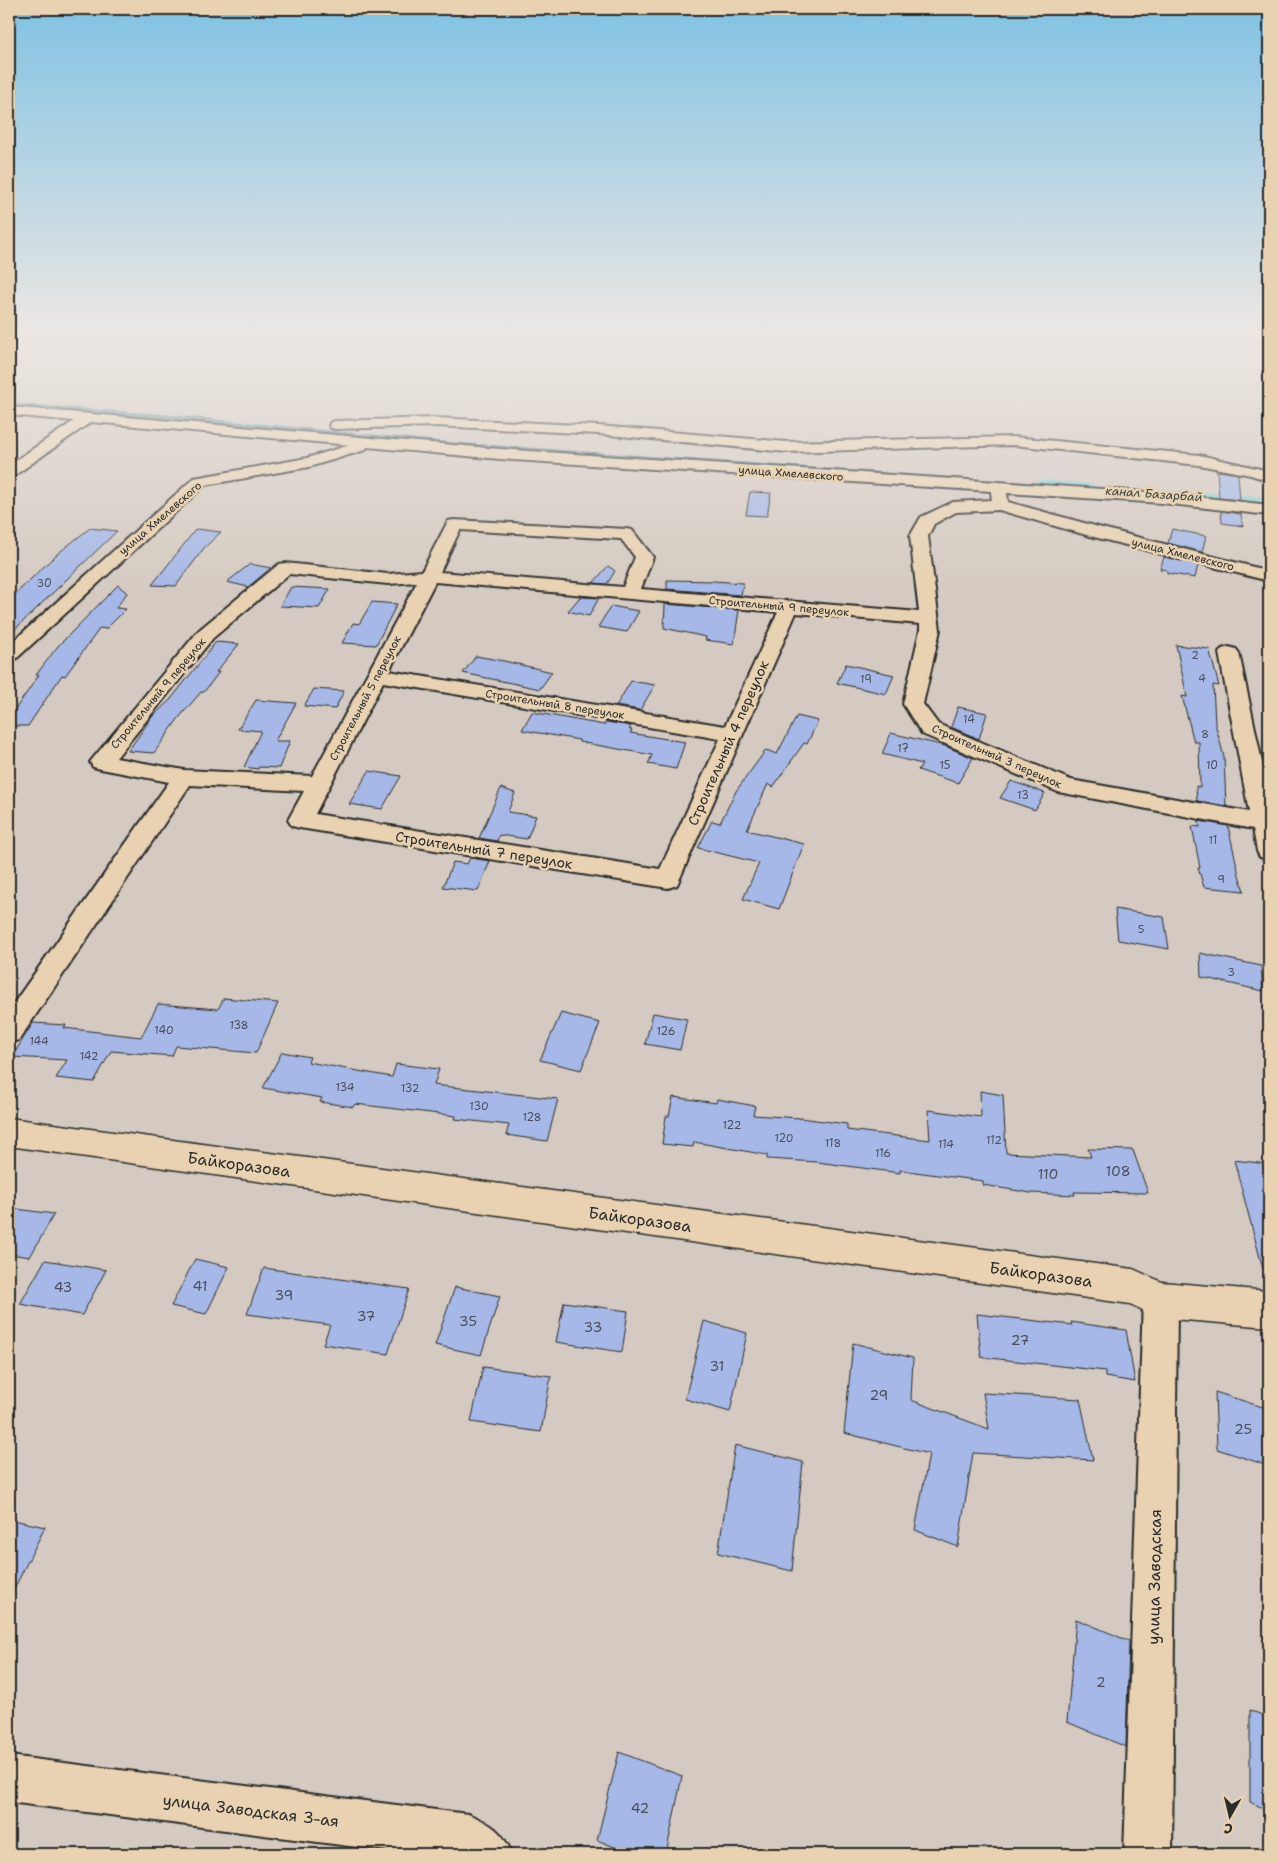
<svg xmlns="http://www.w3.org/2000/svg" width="1278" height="1863" font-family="'Shantell Sans',sans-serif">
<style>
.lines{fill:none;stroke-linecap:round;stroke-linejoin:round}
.stream{stroke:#619295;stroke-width:4}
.canal{fill:#85d6dc;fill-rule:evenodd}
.building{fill:#a5b8e7;stroke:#2b2b2b}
.street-casing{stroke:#2b2b2b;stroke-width:4}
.secondary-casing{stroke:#2b2b2b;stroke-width:3}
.street{fill:#e8d2b1;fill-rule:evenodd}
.secondary{fill:#e8d2b1;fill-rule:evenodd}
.labels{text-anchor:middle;stroke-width:5;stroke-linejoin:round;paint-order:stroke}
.far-street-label{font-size:11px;fill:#2b2b2b;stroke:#e8d2b1}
.number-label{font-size:11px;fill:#4a4e5a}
.far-water-label{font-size:12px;font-style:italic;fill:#384546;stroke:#e8d2b1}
.street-label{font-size:14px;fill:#2b2b2b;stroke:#e8d2b1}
.near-number-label{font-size:14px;fill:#4a4e5a}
.near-street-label{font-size:16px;fill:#2b2b2b;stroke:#e8d2b1}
</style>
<rect width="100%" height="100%" fill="#d4cac1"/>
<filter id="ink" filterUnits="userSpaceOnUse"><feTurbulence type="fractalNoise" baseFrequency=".02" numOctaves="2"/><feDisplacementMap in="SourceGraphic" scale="10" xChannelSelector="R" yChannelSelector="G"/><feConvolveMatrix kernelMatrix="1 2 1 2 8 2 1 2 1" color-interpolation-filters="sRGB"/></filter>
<g filter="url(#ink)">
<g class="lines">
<path class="stream" d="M9,405l152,11 290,28 589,41"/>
<g class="canal">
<path d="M1040,480l50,4 5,2 3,3 -3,3 -5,2 -55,-6 -3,-3 3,-3z"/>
<path d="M1167,490l102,8v10l-107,-10 -3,-3 3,-3z"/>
</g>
</g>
<g class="building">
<path d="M1217,471l21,3 2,26 -21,-2z"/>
<path d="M750,492l21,1 -4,23 -21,-1z"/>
<path d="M1221,511l20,3 2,12 -21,-3z"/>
<path d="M90,528l27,3 -108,104v-35l48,-46z"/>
<path d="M196,529l25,3 -17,16 -28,38 -24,-1z"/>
<path d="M1172,529l34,7 -4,16 -34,-9z"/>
<path d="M1164,557l34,8 -3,13 -28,-5v-3l-7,-1z"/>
<path d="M250,564l21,4 -23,19 -21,-5z"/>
<path d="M608,566l7,5 -8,13 -14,-1z"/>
<path d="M667,580l46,1 30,2 -2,12 -74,-6z"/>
<path d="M118,585l9,8 -11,15 10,1 -20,20 -6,-1 -35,48 -3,-1 -34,51h-19v-8l30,-43h-3l22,-29z"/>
<path d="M291,587l39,2 -11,19 -39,-2z"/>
<path d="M580,597l19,1 -10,18 -21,-5z"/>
<path d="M372,602l25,2 -21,41 -34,-2 11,-20 6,1z"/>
<path d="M665,604l74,6 -5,34 -29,-4 1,-3 -42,-9z"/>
<path d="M611,606l28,5 -12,21 -29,-5z"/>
<path d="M216,642l23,2 -23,28h3l-15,20h-3l-23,27 -24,34 -26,-2 24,-34 19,-18z"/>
<path d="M1176,645l33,4 10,37 -6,-1 2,38 9,34 2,49 -29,-5 -1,-15 4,1 -1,-45h-5l-12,-46 5,1z"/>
<path d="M476,656l28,5 48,11 -12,17 -77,-16z"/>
<path d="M846,664l48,11 -8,19 -49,-11z"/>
<path d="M631,681l24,4 -15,25 -24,-4z"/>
<path d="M314,689l30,2 -9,18 -31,-3z"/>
<path d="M256,700l40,3 -21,38h15l-11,27 -20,-1 -1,2 -14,-2 17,-36 -23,-2z"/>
<path d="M958,707l29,6 -8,26 -28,-12z"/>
<path d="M532,712l72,13 2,-3 25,4 -2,3 3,1 -2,3 55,9 -9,27 -28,-5 4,-9 -73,-13v-2l-57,-10z"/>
<path d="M797,716l21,5 -11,23 -3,-1 -31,44 -5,-3 -21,46 57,14 -25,65 -36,-10 16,-36 -61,-15 14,-27 8,2 16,-32 30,-41 11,4z"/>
<path d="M891,733l54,13 28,12 -15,25 -40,-13 4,-6 -40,-10z"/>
<path d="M369,771l32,5 -19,33 -33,-5z"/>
<path d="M1011,781l34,12 -10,17 -35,-12z"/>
<path d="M501,788l14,5 -7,19 28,4 -9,23 -28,-4 -2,6 -18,-3z"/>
<path d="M1199,821l29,5 11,49 5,16 -40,-4 -6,-19h2l-8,-42 8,1z"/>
<path d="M470,858l20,3 -12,30 -35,-4 10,-25 14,2z"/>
<path d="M1115,909l49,8 5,32 -51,-9z"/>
<path d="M1200,953l61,13 2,25 -62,-14z"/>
<path d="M224,998l54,5 -22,50 -80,-7 -4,10 -61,-5 -17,31 -38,-4 11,-18 -55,-3 21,-34 33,2 -2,3 77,9 17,-33 60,5z"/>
<path d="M561,1013l39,10 -19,47 -41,-10z"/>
<path d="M653,1013l34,6 -7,31 -35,-6z"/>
<path d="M282,1052l28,5 -2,5 84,15 4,-13 43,5 -5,16 124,14 -11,42 -41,-6 3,-10 -54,-6 1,-3 -101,-12 -2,3 -33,-5 2,-4 -59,-10z"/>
<path d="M980,1091l23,4 3,58 85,4 -3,-8 45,1 15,43 -74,-1 1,3 -44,-2 -48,-8v-4l-83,-11v3l-83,-11 -50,-3v-4l-73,-13 -1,5 -31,-3 4,-28h3l4,-19 43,6 1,-4 38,7 -2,9 47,3 47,6v6l83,10 -2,-30 53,7z"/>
<path d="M1234,1160l33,4 2,8v96l-6,1z"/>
<path d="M9,1208l45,6 -24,43 -21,-3z"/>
<path d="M195,1259l34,8 -23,47 -35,-8z"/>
<path d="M45,1260l61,10 -24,45 -62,-11z"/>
<path d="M264,1268l145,21 -21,65 -65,-10 7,-19 -83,-11z"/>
<path d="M455,1287l45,9 -19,59 -46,-10z"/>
<path d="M564,1302l64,9 -6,41 -66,-10z"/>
<path d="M977,1314l95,11 -1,-3 55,8 9,52 -30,-5v-6l-124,-14z"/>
<path d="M704,1321l43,12 -17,79 -45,-13z"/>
<path d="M853,1343l60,15 -2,42 78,29 -6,-36 97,6 13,61 -120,-7 -15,94 -43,-17 14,-76 -85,-21z"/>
<path d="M483,1367l68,9 -10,56 -70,-10z"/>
<path d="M1215,1392l54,17v57l-52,-17z"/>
<path d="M735,1445l68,17 -11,109 -74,-18z"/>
<path d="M9,1519l36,8 -36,72z"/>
<path d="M1076,1619l53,22 -3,106 -59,-25z"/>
<path d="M1250,1710l19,8v93l-19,-9z"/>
<path d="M619,1752l63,24 -16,78h-34l-35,-14z"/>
</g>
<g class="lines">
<g class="street-casing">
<g id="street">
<path d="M9,407l491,42 662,44 107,12v10l-107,-12 -155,-10 1,9 94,26 167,43v10l-179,-45 -91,-26 -43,2 -22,12 -6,12 12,94 -17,74 15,20 133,56 178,32 -30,-159 3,-4 7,-2 7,2 3,4 30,142v64l-9,-2 -3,-6 -4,-22 -195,-37 -136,-58 -19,-30 17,-74v-6l-124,-11 -119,272 -9,3 -368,-60 -8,-2 -4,-6 16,-29 -114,-6 -171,255 -10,3v-33l160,-228 -68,-13 -8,-2 -3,-5 109,-132 80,-66 6,-1 103,11 34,-3 24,-46 2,-4 6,-1 172,9 6,1 21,27 -12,32 278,23 -9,-76 11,-19 32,-15 39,-2 -1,-9 -491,-32 -133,-12 -2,3 -56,17 -104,18 -189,174 -7,2v-16l185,-167 113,-20 43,-13 -259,-23 -76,53 -6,2v-12l65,-44 -65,-6zM460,530l161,9 14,18 -12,30 -183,-15zM289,574l99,10 29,-2 -105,194 -128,-6 -68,-12 97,-120zM435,582l343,30 -53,114 -336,-55zM383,682l337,57 -60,130 -345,-55z"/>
<path d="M435,418l164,8 188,16 227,-5 185,18 70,16v10l-18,-6 -52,-10 -185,-20 -227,7 -188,-18 -164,-8 -99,3 -5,-1 -2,-3 2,-3 5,-1z"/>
<path d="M1160,1283l12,5 5,12 -5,554h-48l19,-554 5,-12z"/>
<path d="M9,1756l459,58c23,10 34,16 44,40h-101l-402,-52z"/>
</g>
</g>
<g class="secondary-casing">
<path id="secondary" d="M9,1118l1124,151 29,13 107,9v36l-109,-9 -30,-14 -1121,-158z"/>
</g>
<use href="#street" class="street"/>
<use href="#secondary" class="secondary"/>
</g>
</g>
<linearGradient id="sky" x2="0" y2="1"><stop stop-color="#80c2e3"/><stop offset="0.56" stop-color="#ece7e3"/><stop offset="1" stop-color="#ece7e3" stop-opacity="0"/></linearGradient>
<rect width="1278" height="592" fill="url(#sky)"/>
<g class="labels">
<g class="far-street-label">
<text transform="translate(791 473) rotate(4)" y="4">улица Хмелевского</text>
<text transform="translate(160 518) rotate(-41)" y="4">улица Хмелевского</text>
<text transform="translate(1183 554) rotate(14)" y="4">улица Хмелевского</text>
<text transform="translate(779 606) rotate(5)" y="4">Строительный 9 переулок</text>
<text transform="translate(158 693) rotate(-50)" y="4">Строительный 9 переулок</text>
<text transform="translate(365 698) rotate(-62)" y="4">Строительный 5 переулок</text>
<text transform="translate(555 704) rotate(9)" y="4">Строительный 8 переулок</text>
<text transform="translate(997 756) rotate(24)" y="4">Строительный 3 переулок</text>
</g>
<g class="number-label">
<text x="44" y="587">30</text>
<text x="1195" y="659">2</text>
<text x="1202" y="682">4</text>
<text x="866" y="683">19</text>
<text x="969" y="723">14</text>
<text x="1205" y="738">8</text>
<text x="903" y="752">17</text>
<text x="945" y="769">15</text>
<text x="1212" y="769">10</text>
<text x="1023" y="799">13</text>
<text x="1213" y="844">11</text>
<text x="1221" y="883">9</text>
<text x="1141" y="933">5</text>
<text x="1231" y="976">3</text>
<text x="239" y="1029">138</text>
<text x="164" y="1034">140</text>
<text x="666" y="1035">126</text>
<text x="39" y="1045">144</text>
<text x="89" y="1060">142</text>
<text x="345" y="1091">134</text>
<text x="410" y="1092">132</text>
<text x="479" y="1110">130</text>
<text x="532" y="1121">128</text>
<text x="732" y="1129">122</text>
<text x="784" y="1142">120</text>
<text x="994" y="1144">112</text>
<text x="833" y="1147">118</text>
<text x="946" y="1148">114</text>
<text x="883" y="1157">116</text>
</g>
<g class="far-water-label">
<text transform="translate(1154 494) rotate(4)" y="4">канал Базарбай</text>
</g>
<g class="street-label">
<text transform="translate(728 743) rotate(-66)" y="5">Строительный 4 переулок</text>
<text transform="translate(484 850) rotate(9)" y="5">Строительный 7 переулок</text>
</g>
<g class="near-number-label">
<text x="1118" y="1176">108</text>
<text x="1048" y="1179">110</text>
<text x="200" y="1291">41</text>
<text x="63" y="1292">43</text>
<text x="284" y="1300">39</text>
<text x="366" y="1321">37</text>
<text x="468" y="1326">35</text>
<text x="593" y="1332">33</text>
<text x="1020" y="1345">27</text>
<text x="717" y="1371">31</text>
<text x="879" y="1400">29</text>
<text x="1243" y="1434">25</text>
<text x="1101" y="1687">2</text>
<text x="640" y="1813">42</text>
</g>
<g class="near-street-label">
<text transform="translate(239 1164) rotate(8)" y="6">Байкоразова</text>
<text transform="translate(640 1219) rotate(8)" y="6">Байкоразова</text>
<text transform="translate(1041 1274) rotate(8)" y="6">Байкоразова</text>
<text transform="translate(1154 1577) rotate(-89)" y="6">улица Заводская</text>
<text transform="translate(251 1810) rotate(7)" y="6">улица Заводская 3-ая</text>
</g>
</g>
<rect width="1278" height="1863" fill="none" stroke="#e8d2b1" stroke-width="30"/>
<rect x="15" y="15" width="1248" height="1833" fill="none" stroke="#2b2b2b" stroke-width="2" filter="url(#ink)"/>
<g transform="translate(1230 1816) rotate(188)" stroke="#e8d2b1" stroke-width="4" paint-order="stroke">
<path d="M0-4L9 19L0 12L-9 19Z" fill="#2b2b2b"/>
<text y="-8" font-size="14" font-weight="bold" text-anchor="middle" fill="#2b2b2b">С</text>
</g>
</svg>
